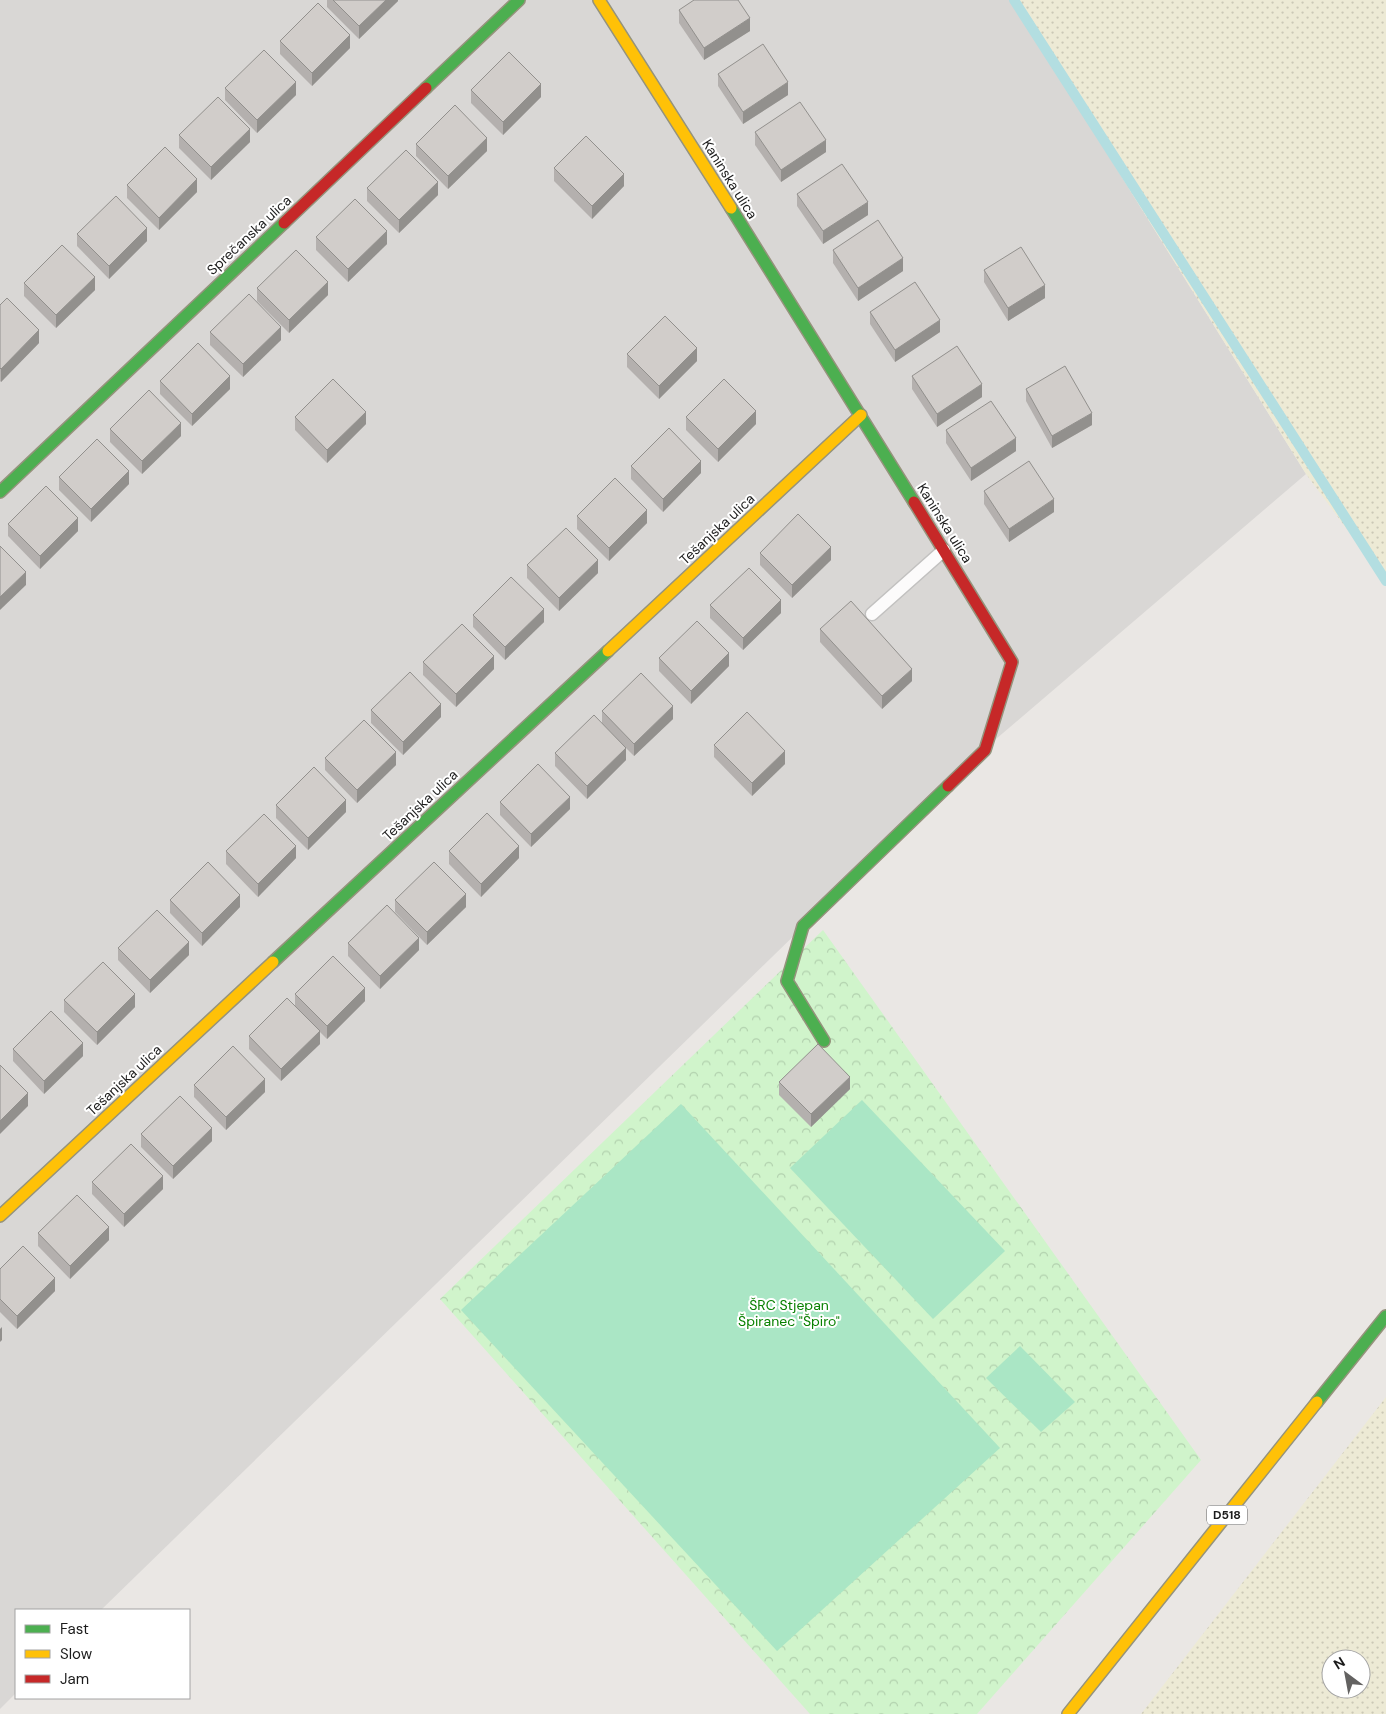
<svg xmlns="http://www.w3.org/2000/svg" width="1386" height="1714" font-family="'DM Sans',sans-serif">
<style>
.residential{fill:#d9d7d5}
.farmland{fill:url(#farmland-dots);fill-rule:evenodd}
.park{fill:url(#park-crowns)}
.pitch{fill:#aae6c5}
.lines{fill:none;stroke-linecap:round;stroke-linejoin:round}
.stream{stroke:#b3dee1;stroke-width:10}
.lane-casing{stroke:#c2c1c0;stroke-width:15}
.fast-casing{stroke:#95937c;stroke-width:14}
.slow-casing{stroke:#95937c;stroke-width:14}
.jam-casing{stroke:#95937c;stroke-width:14}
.lane{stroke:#fcfbfb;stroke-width:12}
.fast{stroke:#4caf50;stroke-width:11}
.slow{stroke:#ffc107;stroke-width:11}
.jam{stroke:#c62828;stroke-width:11}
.wall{fill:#b4b0ae}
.shaded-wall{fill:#92908d}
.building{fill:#d1cdca;stroke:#92908d}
.labels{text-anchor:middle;stroke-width:4;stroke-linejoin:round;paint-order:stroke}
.shield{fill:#fff;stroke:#5f5f5f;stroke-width:1}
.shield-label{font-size:12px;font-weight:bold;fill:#1b1b1b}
.street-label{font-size:14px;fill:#1b1b1b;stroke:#fff}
.park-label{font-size:14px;fill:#098102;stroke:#fff}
</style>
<defs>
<pattern id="farmland-dots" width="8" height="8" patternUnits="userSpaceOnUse" patternTransform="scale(1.25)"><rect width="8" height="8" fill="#edead5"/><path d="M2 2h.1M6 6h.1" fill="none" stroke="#cbc8b6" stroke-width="1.8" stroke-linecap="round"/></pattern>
<pattern id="park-crowns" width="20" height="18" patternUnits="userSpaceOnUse" patternTransform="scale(1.25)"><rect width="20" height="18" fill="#d0f4cb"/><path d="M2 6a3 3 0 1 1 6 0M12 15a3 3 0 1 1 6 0" fill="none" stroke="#b2d1ae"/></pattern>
</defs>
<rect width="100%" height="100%" fill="#eae7e4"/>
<path class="residential" d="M0,0h1012l294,474 -310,265 -895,871h-85v83l-16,16z"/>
<g class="farmland">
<path d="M1012,0h374v582l-80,-108z"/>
<path d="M1386,1397v317h-245zM1331,1659h30v30h-30z"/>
</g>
<path class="park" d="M823,930l378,530 -224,254h-167l-370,-415z"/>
<g class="pitch">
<path d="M862,1100l143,151 -72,68 -143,-151z"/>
<path d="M681,1104l319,344 -223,203 -316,-341z"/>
<path d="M1020,1346l55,56 -34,30 -55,-54z"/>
</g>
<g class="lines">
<path class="stream" d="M1014,0l372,581"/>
<g class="lane-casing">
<path id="lane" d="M872,614l72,-64"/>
</g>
<g class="fast-casing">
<g id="fast">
<path d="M426,88l93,-88"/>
<path d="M731,208l183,294"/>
<path d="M0,492l284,-269"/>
<path d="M273,962l335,-311"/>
<path d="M824,1041l-37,-60 16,-55 145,-140"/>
<path d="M1317,1402l69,-86"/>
</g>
</g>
<g class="slow-casing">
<g id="slow">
<path d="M599,0l132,208"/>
<path d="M608,651l253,-236"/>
<path d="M0,1216l273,-254"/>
<path d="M1068,1714l249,-312"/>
</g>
</g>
<g class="jam-casing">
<g id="jam">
<path d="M284,223l142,-135"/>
<path d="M914,502l98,160 -27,88 -37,36"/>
</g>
</g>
<use href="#lane" class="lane"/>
<use href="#fast" class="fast"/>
<use href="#slow" class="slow"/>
<use href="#jam" class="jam"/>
</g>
<g class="wall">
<path d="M327,0h71v1l-39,38 -32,-32z"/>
<path d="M679,10l71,21 -46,29 -25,-37z"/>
<path d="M280,41l70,7 -38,38 -32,-32z"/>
<path d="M718,74l70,21 -45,29 -25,-38z"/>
<path d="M225,88l71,7 -39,38 -32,-33z"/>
<path d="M471,90l70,7 -38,38 -32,-32z"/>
<path d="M755,132l71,20 -45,30 -26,-37z"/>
<path d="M179,135l71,7 -39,38 -32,-32z"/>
<path d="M416,144l71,7 -39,38 -32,-33z"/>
<path d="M554,168l70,18 -32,33 -38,-38z"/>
<path d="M127,185l70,7 -38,38 -32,-32z"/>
<path d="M367,188l71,7 -39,38 -32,-32z"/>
<path d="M797,194l71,21 -45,29 -26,-38z"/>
<path d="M77,234l70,7 -38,38 -32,-33z"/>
<path d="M316,237l71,7 -39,38 -32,-32z"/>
<path d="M833,250l70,21 -45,30 -25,-38z"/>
<path d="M984,270l61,28 -37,23 -24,-39z"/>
<path d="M24,283l71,7 -39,38 -32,-32z"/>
<path d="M257,288l71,7 -39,38 -32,-32z"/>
<path d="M0,305l39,38 -38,39 -1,-1z"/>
<path d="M870,312l70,20 -45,30 -25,-38z"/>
<path d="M210,332l71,8 -38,37 -33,-32z"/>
<path d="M627,354l70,7 -38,38 -32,-32z"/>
<path d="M912,376l70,21 -45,30 -25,-38z"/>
<path d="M160,381l70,8 -38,37 -32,-32z"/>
<path d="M1026,389l66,36 -40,23 -26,-47z"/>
<path d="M295,417l71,7 -39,39 -32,-33z"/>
<path d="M686,417l70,7 -38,38 -32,-32z"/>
<path d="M110,429l71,7 -39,38 -32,-32z"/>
<path d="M946,430l70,21 -45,30 -25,-38z"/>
<path d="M631,466l70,7 -38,39 -32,-33z"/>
<path d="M59,477l70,7 -38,38 -32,-32z"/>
<path d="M984,491l70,21 -45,30 -25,-38z"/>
<path d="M577,516l70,7 -38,38 -32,-32z"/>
<path d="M8,524l70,7 -38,38 -32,-33z"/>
<path d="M760,553l71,7 -39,38 -32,-33z"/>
<path d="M527,565l71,8 -39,38 -32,-33z"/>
<path d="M710,605l71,8 -38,37 -33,-32z"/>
<path d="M473,615l71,7 -39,38 -32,-33z"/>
<path d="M820,629l92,52 -30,28 -62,-67z"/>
<path d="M659,658l70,8 -38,38 -32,-33z"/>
<path d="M423,662l71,7 -38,38 -33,-32z"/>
<path d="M371,710l70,7 -38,38 -32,-32z"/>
<path d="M602,711l71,8 -39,37 -8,-8v12l-39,39 -32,-33v-13l47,-29z"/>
<path d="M714,745l71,19 -33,32 -38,-39z"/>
<path d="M325,758l71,7 -39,38 -32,-33z"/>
<path d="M500,802l70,7 -39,38 -31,-32z"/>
<path d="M276,805l70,7 -38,38 -32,-32z"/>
<path d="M226,851l70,7 -38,39 -32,-33z"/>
<path d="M449,851l70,7 -38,39 -32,-33z"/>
<path d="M170,900l70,7 -38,39 -32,-33z"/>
<path d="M395,900l71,7 -39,38 -32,-33z"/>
<path d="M348,943l71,7 -39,39 -32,-33z"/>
<path d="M118,948l71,7 -39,38 -32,-33z"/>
<path d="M295,994l70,7 -38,38 -7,-7v12l-39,37 -32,-32v-13l46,-30z"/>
<path d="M64,1000l71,7 -38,38 -33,-33z"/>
<path d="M13,1049l70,7 -39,38 -31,-33z"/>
<path d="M779,1082l71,7 -39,38 -32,-32z"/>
<path d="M194,1085l71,7 -39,38 -32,-33z"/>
<path d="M141,1134l71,7 -39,38 -32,-32z"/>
<path d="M92,1182l71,7 -39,38 -32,-33z"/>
<path d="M38,1233l71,7 -39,39 -32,-33z"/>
<path d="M0,1269l55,22 -38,38 -17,-17z"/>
</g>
<g class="shaded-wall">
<path d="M386,0h12v1l-39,38v-13z"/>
<path d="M750,18v13l-46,29v-12z"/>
<path d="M350,35v13l-38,38v-13z"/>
<path d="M296,82v13l-39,38v-13z"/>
<path d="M788,82v13l-45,29v-12z"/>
<path d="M541,84v13l-38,38v-13z"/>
<path d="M250,129v13l-39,38v-13z"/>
<path d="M487,138v13l-39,38v-13z"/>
<path d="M826,140v12l-45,30v-12z"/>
<path d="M624,174v12l-32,33v-13z"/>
<path d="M197,179v13l-38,38v-12z"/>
<path d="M438,182v13l-39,38v-13z"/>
<path d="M868,202v13l-45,29v-13z"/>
<path d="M147,228v13l-38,38v-13z"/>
<path d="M387,231v13l-39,38v-13z"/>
<path d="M903,258v13l-45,30v-13z"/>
<path d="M95,277v13l-39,38v-13z"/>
<path d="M328,282v13l-39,38v-13z"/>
<path d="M1045,285v13l-37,23v-13z"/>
<path d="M940,320v12l-45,30v-12z"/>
<path d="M281,327v13l-38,37v-13z"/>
<path d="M39,330v13l-38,39v-13z"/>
<path d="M697,348v13l-38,38v-13z"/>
<path d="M230,376v13l-38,37v-12z"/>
<path d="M982,384v13l-45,30v-13z"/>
<path d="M756,411v13l-38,38v-13z"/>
<path d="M366,412v12l-39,39v-13z"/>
<path d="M1092,413v12l-40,23v-12z"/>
<path d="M181,423v13l-39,38v-13z"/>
<path d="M1016,438v13l-45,30v-13z"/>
<path d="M701,461v12l-38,39v-13z"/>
<path d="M129,471v13l-38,38v-13z"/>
<path d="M1054,499v13l-45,30v-13z"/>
<path d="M647,510v13l-38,38v-13z"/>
<path d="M78,518v13l-38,38v-13z"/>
<path d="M831,547v13l-39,38v-13z"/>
<path d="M598,560v13l-39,38v-13z"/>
<path d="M26,572v13l-26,25v-13z"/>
<path d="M781,600v13l-38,37v-12z"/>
<path d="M544,609v13l-39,38v-13z"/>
<path d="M729,653v13l-38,38v-13z"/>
<path d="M494,656v13l-38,38v-13z"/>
<path d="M912,669v12l-30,28v-13z"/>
<path d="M441,704v13l-38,38v-13z"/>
<path d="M673,706v13l-39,37v-12z"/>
<path d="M626,748v12l-39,39v-13z"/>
<path d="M785,751v13l-33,32v-13z"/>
<path d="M396,752v13l-39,38v-13z"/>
<path d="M570,797v12l-39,38v-13z"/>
<path d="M346,800v12l-38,38v-12z"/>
<path d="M296,846v12l-38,39v-13z"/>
<path d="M519,846v12l-38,39v-13z"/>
<path d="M466,894v13l-39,38v-13z"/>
<path d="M240,895v12l-38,39v-13z"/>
<path d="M419,938v12l-39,39v-13z"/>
<path d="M189,942v13l-39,38v-13z"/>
<path d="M365,988v13l-38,38v-13z"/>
<path d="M135,994v13l-38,38v-13z"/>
<path d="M320,1031v13l-39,37v-12z"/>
<path d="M83,1043v13l-39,38v-13z"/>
<path d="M850,1077v12l-39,38v-13z"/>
<path d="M265,1079v13l-39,38v-13z"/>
<path d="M28,1093v13l-28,28v-13z"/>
<path d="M212,1128v13l-39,38v-13z"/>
<path d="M163,1176v13l-39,38v-13z"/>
<path d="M109,1227v13l-39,39v-13z"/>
<path d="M55,1278v13l-38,38v-13z"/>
<path d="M2,1327v13l-2,2v-13z"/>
</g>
<g class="building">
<path d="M333,0h53l-27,26z"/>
<path d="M694,0h44l12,18 -46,30 -25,-38z"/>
<path d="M318,3l32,32 -38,38 -32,-32z"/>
<path d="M763,44l25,38 -45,30 -25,-38z"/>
<path d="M264,50l32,32 -39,38 -32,-32z"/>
<path d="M509,52l32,32 -38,38 -32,-32z"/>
<path d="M218,97l32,32 -39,38 -32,-32z"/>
<path d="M800,102l26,38 -45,30 -26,-38z"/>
<path d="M455,105l32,33 -39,38 -32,-32z"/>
<path d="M586,136l38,38 -32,32 -38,-38z"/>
<path d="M165,147l32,32 -38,39 -32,-33z"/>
<path d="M406,150l32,32 -39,38 -32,-32z"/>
<path d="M842,164l26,38 -45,29 -26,-37z"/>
<path d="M116,196l31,32 -38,38 -32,-32z"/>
<path d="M355,199l32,32 -39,38 -32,-32z"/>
<path d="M878,220l25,38 -45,30 -25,-38z"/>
<path d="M62,245l33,32 -39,38 -32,-32z"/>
<path d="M1021,247l24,38 -37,23 -24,-38z"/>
<path d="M296,250l32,32 -39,38 -32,-32z"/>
<path d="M915,282l25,38 -45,30 -25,-38z"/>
<path d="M249,294l32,33 -38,37 -33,-32z"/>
<path d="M7,298l32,32 -38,39 -1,-1v-63z"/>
<path d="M665,316l32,32 -38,38 -32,-32z"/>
<path d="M198,343l32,33 -38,38 -32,-33z"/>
<path d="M957,346l25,38 -45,30 -25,-38z"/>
<path d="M1065,366l27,47 -40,23 -26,-47z"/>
<path d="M333,379l33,33 -39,38 -32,-33z"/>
<path d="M724,379l32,32 -38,38 -32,-32z"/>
<path d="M149,390l32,33 -39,38 -32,-32z"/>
<path d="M991,401l25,37 -45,30 -25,-38z"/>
<path d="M669,428l32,33 -38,38 -32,-33z"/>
<path d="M97,439l32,32 -38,38 -32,-32z"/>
<path d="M1029,461l25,38 -45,30 -25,-38z"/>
<path d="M615,478l32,32 -38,38 -32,-32z"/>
<path d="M46,486l32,32 -38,38 -32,-32z"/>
<path d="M798,514l33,33 -39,38 -32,-32z"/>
<path d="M566,528l32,32 -39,38 -32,-33z"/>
<path d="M0,546l26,26 -26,25z"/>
<path d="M749,568l32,32 -38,38 -33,-33z"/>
<path d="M511,577l33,32 -39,38 -32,-32z"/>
<path d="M851,601l61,68 -30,27 -62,-67z"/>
<path d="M697,621l32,32 -38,38 -32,-33z"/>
<path d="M462,624l32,32 -38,38 -33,-32z"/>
<path d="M410,672l31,32 -38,38 -32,-32z"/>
<path d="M641,673l32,33 -39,38 -32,-33z"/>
<path d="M747,712l38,39 -33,32 -38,-38z"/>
<path d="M594,715l32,33 -39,38 -32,-33z"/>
<path d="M364,720l32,32 -39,38 -32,-32z"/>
<path d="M538,764l32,33 -39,37 -31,-32z"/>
<path d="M314,767l32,33 -38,38 -32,-33z"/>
<path d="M487,813l32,33 -38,38 -32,-33z"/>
<path d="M264,814l32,32 -38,38 -32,-33z"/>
<path d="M208,862l32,33 -38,38 -32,-33z"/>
<path d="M434,862l32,32 -39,38 -32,-32z"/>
<path d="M387,905l32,33 -39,38 -32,-33z"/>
<path d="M157,910l32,32 -39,38 -32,-32z"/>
<path d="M333,956l32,32 -38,38 -32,-32z"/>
<path d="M103,962l32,32 -38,38 -33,-32z"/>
<path d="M287,998l33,33 -39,38 -32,-33z"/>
<path d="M51,1011l32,32 -39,38 -31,-32z"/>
<path d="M818,1044l32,33 -39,37 -32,-32z"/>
<path d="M233,1046l32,33 -39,38 -32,-32z"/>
<path d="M0,1065l28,28 -28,28z"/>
<path d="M180,1096l32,32 -39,38 -32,-32z"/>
<path d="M131,1144l32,32 -39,38 -32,-32z"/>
<path d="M77,1195l32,32 -39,39 -32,-33z"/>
<path d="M23,1246l32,32 -38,38 -17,-17v-30z"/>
</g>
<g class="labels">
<rect class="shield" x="1207" y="1505.5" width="40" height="19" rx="4"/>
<g class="shield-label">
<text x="1227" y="1519">D518</text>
</g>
<g class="street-label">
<text transform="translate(730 179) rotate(58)" y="5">Kaninska ulica</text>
<text transform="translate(249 235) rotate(-43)" y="5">Sprečanska ulica</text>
<text transform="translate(945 523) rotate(58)" y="5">Kaninska ulica</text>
<text transform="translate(717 529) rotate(-43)" y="5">Tešanjska ulica</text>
<text transform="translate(420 805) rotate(-43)" y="5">Tešanjska ulica</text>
<text transform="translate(124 1080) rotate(-43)" y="5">Tešanjska ulica</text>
</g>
<g class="park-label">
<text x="789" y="1310">ŠRC Stjepan<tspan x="789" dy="16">Špiranec "Špiro"</tspan></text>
</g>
</g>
<rect x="15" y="1609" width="175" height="90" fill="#ffffff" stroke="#a4a4a4"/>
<rect x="25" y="1625" width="25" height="8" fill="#4caf50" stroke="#a4a4a4"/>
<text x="60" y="1634" font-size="15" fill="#1b1b1b">Fast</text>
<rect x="25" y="1650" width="25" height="8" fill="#ffc107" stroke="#a4a4a4"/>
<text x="60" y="1659" font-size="15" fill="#1b1b1b">Slow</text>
<rect x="25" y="1675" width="25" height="8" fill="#c62828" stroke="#a4a4a4"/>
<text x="60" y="1684" font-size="15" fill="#1b1b1b">Jam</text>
<g transform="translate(1346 1674) rotate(328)"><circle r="24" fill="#ffffff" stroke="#a4a4a4"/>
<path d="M0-4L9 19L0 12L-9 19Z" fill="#636261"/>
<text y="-8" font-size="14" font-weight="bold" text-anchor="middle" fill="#1b1b1b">N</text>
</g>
</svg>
